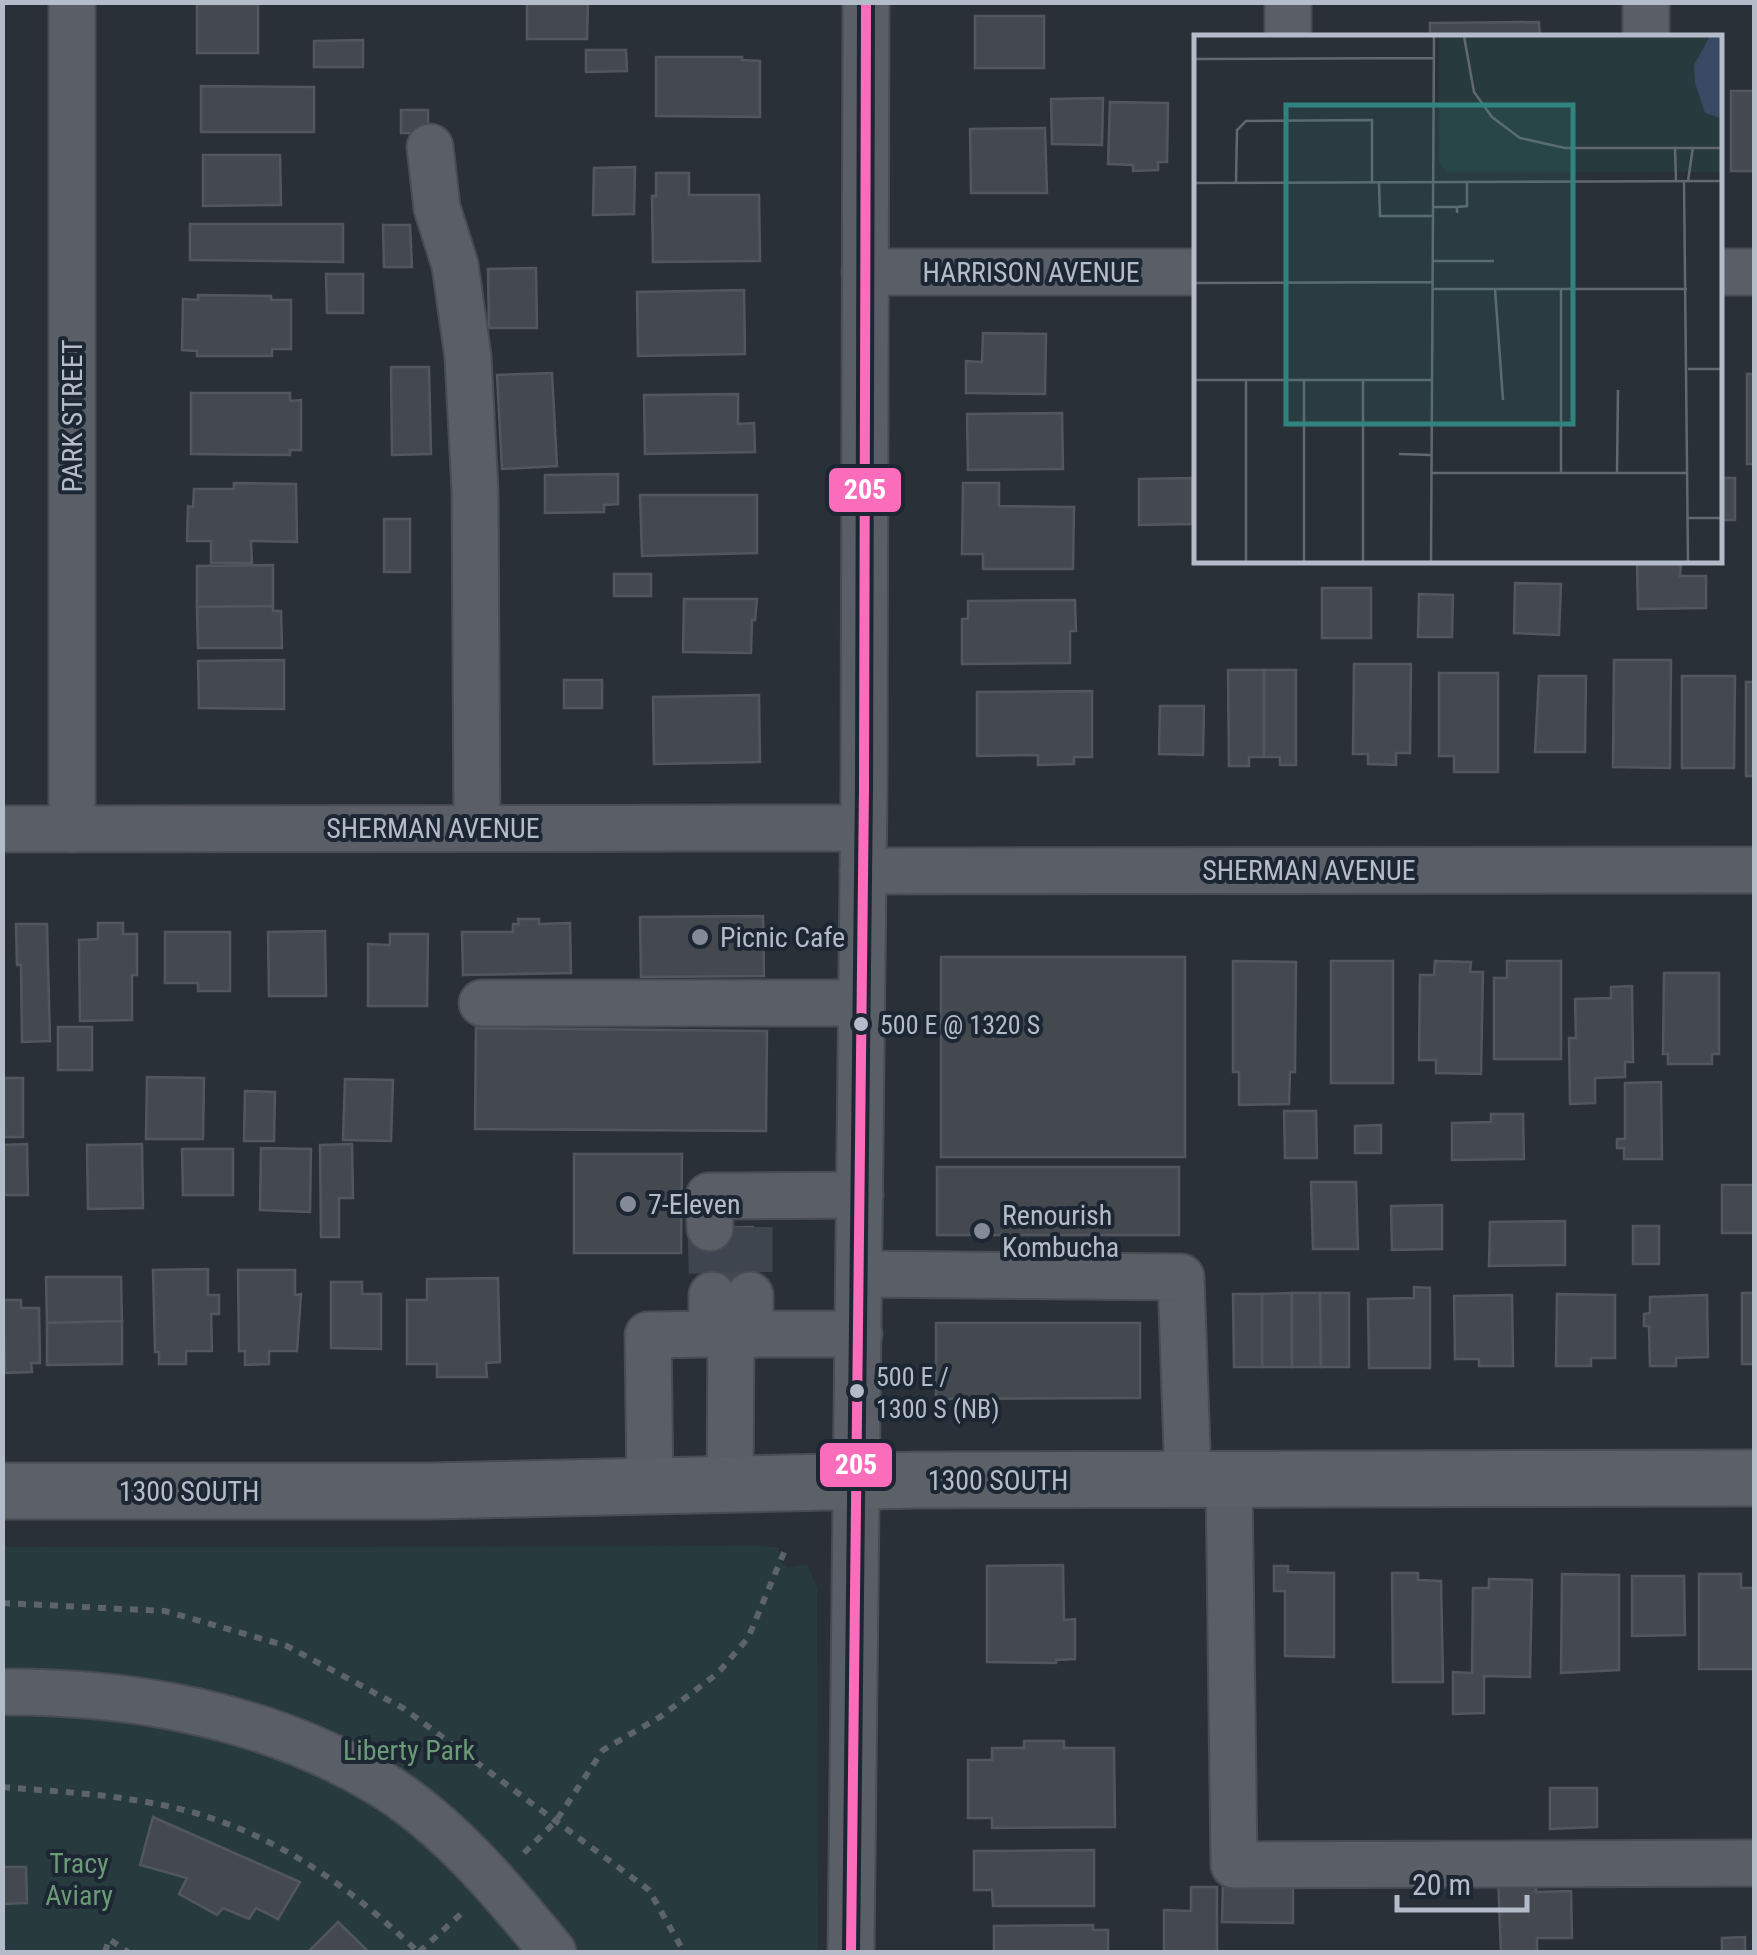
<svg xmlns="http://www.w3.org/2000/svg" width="1757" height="1955" font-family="'Roboto Condensed',sans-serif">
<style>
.green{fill:#273a3e}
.building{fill:#444950;stroke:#52575f;stroke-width:2.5}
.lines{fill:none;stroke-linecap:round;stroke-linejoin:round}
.minor-tunnel{stroke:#3f454e;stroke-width:45;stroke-dasharray:45 22;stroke-linecap:butt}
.minor-casing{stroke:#484c53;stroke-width:49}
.major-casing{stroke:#484c55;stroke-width:59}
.path{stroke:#5d636a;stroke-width:6;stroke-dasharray:8 8;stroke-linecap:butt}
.minor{stroke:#5a5e66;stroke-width:45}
.major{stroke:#5c6168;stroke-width:55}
.bus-1-casing{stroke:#1d2633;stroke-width:18}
.bus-1{stroke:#fb6dba;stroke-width:10}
.poi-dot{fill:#848b96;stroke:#1d2633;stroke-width:4}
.bus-dot{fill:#b4bcc9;stroke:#1d2633;stroke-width:4}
.labels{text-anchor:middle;stroke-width:8;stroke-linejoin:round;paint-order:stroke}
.bus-label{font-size:26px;fill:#b4bcc9;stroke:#1d2633;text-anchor:start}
.street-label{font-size:28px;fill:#b4bcc9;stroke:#1d2633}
.poi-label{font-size:28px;fill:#b4bcc9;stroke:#1d2633;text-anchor:start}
.park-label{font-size:28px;fill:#6b9a76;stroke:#1d2633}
.inset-road{fill:none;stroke:#616872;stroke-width:2.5}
.view{fill:#308480;fill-opacity:0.15;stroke:#308480;stroke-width:5}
.inset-edge{fill:none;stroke:#b4bcc9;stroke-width:5}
.line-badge{stroke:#1d2633;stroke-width:4}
.badge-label{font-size:28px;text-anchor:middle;font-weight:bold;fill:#fff}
</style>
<rect width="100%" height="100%" fill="#2a3038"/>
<path class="green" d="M761,1546l18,2v12l8,8 20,-4 10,24 1,364h-815l-1,-405z"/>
<g class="building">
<rect x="197" y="2" width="61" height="51"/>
<path d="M527,2h61l-1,37h-60z"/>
<rect x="975" y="16" width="69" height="52"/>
<path d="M1539,22l1,16h-110v-15z"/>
<path d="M363,40v27h-49v-26z"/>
<path d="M586,50h40l1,21 -41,1z"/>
<path d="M656,57h86v3l18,1v56l-104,-1z"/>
<path d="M201,86l113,1v45h-113z"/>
<rect x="1731" y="91" width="23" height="80"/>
<path d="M1103,98l-1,47 -50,-1 -1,-45z"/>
<path d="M1110,102l58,1 -1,59h-9v8l-25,1v-6l-25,-1z"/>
<rect x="401" y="110" width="27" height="23"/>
<path d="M1045,128l2,65h-76l-1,-64z"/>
<path d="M203,155h77l1,50 -78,1z"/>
<path d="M635,167l-1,47 -41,1 1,-47z"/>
<path d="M656,173h33v22h70l1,66 -107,1 -1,-66h4z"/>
<path d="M190,224h153v38l-153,-2z"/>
<path d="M383,225h27l2,42h-28z"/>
<path d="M536,268l1,60h-48l-1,-59z"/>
<path d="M326,274h37v39h-36z"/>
<path d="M744,290l1,64 -107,2 -1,-64z"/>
<path d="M198,295l73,1v4h20v49h-19v7h-75v-5l-15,-1 1,-51 15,1z"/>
<path d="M983,333l63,1 -1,60 -79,-1v-32l16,1z"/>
<path d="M391,367h38l2,87 -39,1z"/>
<path d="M552,373l5,93 -55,3 -5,-94z"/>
<rect x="1747" y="374" width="7" height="90"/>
<path d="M191,393h99v8l11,-1v50h-11v5l-99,-1z"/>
<path d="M738,394v30l16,-1 1,29 -110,2 -1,-59z"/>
<path d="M1062,413l1,56 -95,1 -1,-56z"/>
<path d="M618,474v30l-14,1v7l-59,1v-38z"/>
<path d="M1192,478v46l-53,1v-46z"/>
<rect x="1720" y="478" width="15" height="42"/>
<path d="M234,483l62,1 1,58 -46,-1 1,22h-41v-22h-24l1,-35 5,1 1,-18h40z"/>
<path d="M963,483h36v23l75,1 -1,62h-90v-15h-21z"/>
<path d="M640,495h117v58l-115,3z"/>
<rect x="384" y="519" width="26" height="53"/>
<path d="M1637,562l44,1 -1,13h26v32l-68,1z"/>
<path d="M273,565v41l-76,1v-41z"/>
<rect x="614" y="574" width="37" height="22"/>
<path d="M1515,583l46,1 -2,51 -45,-2z"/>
<rect x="1322" y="588" width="49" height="50"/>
<path d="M1419,594l34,1 -1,42h-34z"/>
<path d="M684,599h73l-2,21h-3l-1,33 -68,-1z"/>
<path d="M1075,600l1,31h-6v32l-108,1v-45h6v-18z"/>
<path d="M273,606v5h8l1,37h-84l-1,-41z"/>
<path d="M284,660v49l-85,-1 -1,-47z"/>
<path d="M1614,660h57l-1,108 -57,-1z"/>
<path d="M1354,664h57l-1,89h-14v12l-28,-1v-10h-15z"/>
<path d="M1228,670h36v87h-15v9h-20z"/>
<path d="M1264,670h32v95h-16v-8h-16z"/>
<path d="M1439,673h59v99h-44v-16h-15z"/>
<path d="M1539,676h47l-1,76h-50z"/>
<path d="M1682,676h53l-1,92h-52z"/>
<rect x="564" y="680" width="38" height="28"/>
<rect x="1746" y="682" width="8" height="94"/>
<path d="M1092,691v66h-18v7l-36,1v-10l-61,1v-64z"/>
<path d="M759,695l1,67 -106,2 -1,-67z"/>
<path d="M1160,706h44l-1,49 -44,-1z"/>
<path d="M763,916l1,60 -123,1 -1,-60z"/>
<path d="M518,919h21v5l31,-1 1,50 -108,2 -1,-43h51v-8h6z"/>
<path d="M98,923h25v11h14v41h-5v45l-52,1 -1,-81 19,-1z"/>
<path d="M16,924h31l3,117 -28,1 -1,-77h-4z"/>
<path d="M325,931l1,65h-57l-1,-64z"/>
<path d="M165,932h65v59h-32v-8h-33z"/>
<path d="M390,934h38l-1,72h-59v-62l22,1z"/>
<rect x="941" y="957" width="244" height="200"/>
<path d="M1233,961l63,1 -1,110h-5l-1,32 -50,1v-33h-6z"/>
<rect x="1331" y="961" width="62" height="122"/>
<path d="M1435,961l36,1 -1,10h13l-2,102 -45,-1v-13h-17l1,-85h14z"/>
<path d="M1507,961h54v98h-67v-81h13z"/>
<path d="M1664,973h55v81h-7v10h-44v-10h-5z"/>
<path d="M1632,986l1,76h-8v15l-30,1v25l-25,1 -1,-66h7l-1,-39 36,-1v-11z"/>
<rect x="58" y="1027" width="34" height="43"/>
<path d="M476,1028l291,3 -1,100 -291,-2z"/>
<path d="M147,1077l57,1 -1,61h-57z"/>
<rect x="2" y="1078" width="21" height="59"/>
<path d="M345,1079l48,1 -2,61 -48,-1z"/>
<path d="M1661,1082l1,77h-38v-11h-7v-9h8v-56z"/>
<path d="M245,1091l30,1 -1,49h-30z"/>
<path d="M1284,1111h32l1,47h-32z"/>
<path d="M1491,1114h32l1,45 -72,1v-37l39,-1z"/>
<path d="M1381,1125v28h-26v-27z"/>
<path d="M27,1144l1,51h-26v-50z"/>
<path d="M142,1144l1,64 -55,1 -1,-64z"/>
<path d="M352,1144l1,54h-14v39h-18l-1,-92z"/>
<path d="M261,1148l50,1 -1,63 -50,-2z"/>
<path d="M182,1149h51v46h-50z"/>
<path d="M574,1154h108l-1,99h-107z"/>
<rect x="937" y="1167" width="242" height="68"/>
<path d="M1311,1182h45l2,67h-45z"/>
<rect x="1722" y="1185" width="32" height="48"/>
<path d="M1442,1205v44l-50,1 -1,-44z"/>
<path d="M1565,1221v44l-76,1 1,-44z"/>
<rect x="1633" y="1226" width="26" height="38"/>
<path d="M753,1227l1,68h-48v-67z"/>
<path d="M208,1269v26h11v19h-8l1,37h-26v13h-27v-12h-4l-2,-82z"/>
<path d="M238,1270h57v25l6,-1 -4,57h-28v13l-24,1v-14h-6z"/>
<path d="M46,1277h75l1,44 -75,2z"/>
<path d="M498,1278l2,84 -14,1 1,14h-50v-13h-30v-64h20v-21z"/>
<path d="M331,1282h31v12h19v55l-50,-1z"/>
<path d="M1414,1287l16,1v80h-61l-1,-69 46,-1z"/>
<path d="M1292,1293v74h-30v-73z"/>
<path d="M1292,1293h28l1,74h-29z"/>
<path d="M1320,1293h29v74h-28z"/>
<rect x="1742" y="1293" width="12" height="71"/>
<path d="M1233,1294h29v73h-28z"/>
<path d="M1557,1294l58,1v63h-24v8h-35z"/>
<path d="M1512,1295l1,71h-34v-7h-24l-1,-63z"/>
<path d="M1707,1295l1,62 -32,1v8h-26l-1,-40h-5v-12l6,-1v-16z"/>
<path d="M3,1300h18v8h18l1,55h-9l1,9 -27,1z"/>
<path d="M122,1321v43l-75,1v-42z"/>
<path d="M936,1323h204v75l-204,1z"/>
<path d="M1063,1565l1,55 11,-1v40l-19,1v3l-69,-1v-96z"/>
<path d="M1274,1566h14v6l46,1v84l-49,-1v-65h-11z"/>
<path d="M1392,1573h26v7l23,1 2,101h-50z"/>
<path d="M1562,1574l57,1v95l-58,3z"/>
<path d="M1699,1574h42v14h13v81h-55z"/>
<path d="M1632,1576h52l1,59 -53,1z"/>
<path d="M1489,1579l43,1 -2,97 -46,-1v37l-31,1v-42l19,1 1,-85h16z"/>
<path d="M1024,1741h40v7h50l1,79 -123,1v-10h-24v-58h24v-12h32z"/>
<path d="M1550,1788h47v39l-47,2z"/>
<path d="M153,1817l147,65 -22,37 -22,-11 -7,11 -26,-11 -6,7 -38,-21 8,-16 -47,-13z"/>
<path d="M1094,1850v56h-101l-1,-16h-18v-39z"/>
<path d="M2,1867h24l1,36 -25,1z"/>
<path d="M1536,1876v16l35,-1 1,47h-35v13l-36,1 -3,-74z"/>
<path d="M1223,1883h70v40l-71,-1z"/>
<path d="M1191,1887h26v65h-53v-42l27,1z"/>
<path d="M338,1922l31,30h-61z"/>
<path d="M1093,1925v5h15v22h-131l17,-1v-25z"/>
<path d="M1745,1937v15h-23v-14z"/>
</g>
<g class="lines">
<g class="minor-tunnel">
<path d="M750,1227v68"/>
<path d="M710,1228l2,67"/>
</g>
<g class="minor-casing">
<g id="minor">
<path d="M72,2v827"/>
<path d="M1288,2v36"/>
<path d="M1646,38v-36"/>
<path d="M430,147l7,61 18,57 13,92 7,134 2,337"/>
<path d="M865,272h332"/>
<path d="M1720,272h34"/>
<path d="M2,829l861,-1"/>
<path d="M863,871l891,-1"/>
<path d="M482,1003h379"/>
<path d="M710,1228l-1,-32 151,-1"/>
<path d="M859,1274l322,3 7,202"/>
<path d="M712,1295v39h147"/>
<path d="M750,1295v40"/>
<path d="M1229,1479l5,386 520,-2"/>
<path d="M730,1486l1,-151"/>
<path d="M650,1487l-2,-152 64,-1"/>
<path d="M2,1692c129,-1 264,23 376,90 68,40 126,110 175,170"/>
<path d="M851,1952l13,-1163 2,-787"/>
</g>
</g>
<g class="major-casing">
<path id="major" d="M2,1491h428l488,-11 836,-2"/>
</g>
<g class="path">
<path d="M763,933h43"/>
<path d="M2,1603l163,8 122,35 116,62 246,182 35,62"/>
<path d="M2,1787c46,4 93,6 138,14 112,17 198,74 278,151"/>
<path d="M524,1853l32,-32 47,-71 57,-33 58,-44 30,-35 37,-88"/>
<path d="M105,1952l4,-13 19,13"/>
<path d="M419,1952l43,-39"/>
</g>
<use href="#minor" class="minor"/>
<use href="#major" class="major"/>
<g class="bus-1-casing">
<path id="bus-1" d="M851,1952l13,-1163 2,-787"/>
</g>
<use href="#bus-1" class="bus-1"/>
</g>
<g class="poi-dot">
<circle cx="700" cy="937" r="10"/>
<circle cx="628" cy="1204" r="10"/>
<circle cx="982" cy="1231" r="10"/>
</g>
<g class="bus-dot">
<circle cx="861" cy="1024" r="9"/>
<circle cx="857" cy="1391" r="9"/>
</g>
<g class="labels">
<g class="bus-label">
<text x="880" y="1034">500 E @ 1320 S</text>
<text x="876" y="1386">500 E /<tspan x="876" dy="32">1300 S (NB)</tspan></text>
</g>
<g class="street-label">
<text x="1031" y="282">HARRISON AVENUE</text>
<text transform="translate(72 416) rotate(-90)" y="10">PARK STREET</text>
<text x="433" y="838">SHERMAN AVENUE</text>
<text x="1309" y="880">SHERMAN AVENUE</text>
<text x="998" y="1490">1300 SOUTH</text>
<text x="189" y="1501">1300 SOUTH</text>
</g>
<g class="poi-label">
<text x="720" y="947">Picnic Cafe</text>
<text x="648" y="1214">7-Eleven</text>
<text x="1002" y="1225">Renourish<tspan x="1002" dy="32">Kombucha</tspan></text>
</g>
<g class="park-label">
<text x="409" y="1760">Liberty Park</text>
<text x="79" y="1873">Tracy<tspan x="79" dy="32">Aviary</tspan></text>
</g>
</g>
<g transform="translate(1194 35)">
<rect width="528" height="528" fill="#2a3038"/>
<path d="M245,1h282v136h-275l-7,-10z" fill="#273a3e"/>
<path d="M516,1h11v82l-16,-5 -10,-30 -1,-18z" fill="#384963"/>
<path class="inset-road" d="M270,1l10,56 18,25 28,21 45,10h157M0,24l240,-1M481,112l1,34M490,146l4,381M494,146l5,-34M0,148l528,-2M42,148l1,-53 9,-9 126,-1v63M185,148l1,33h53M239,172h24v6M263,172l10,-1v-24M238,226h62M0,248l238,-1M238,254h255M301,254l8,111M367,254v184M494,334h34M0,345h238M52,345v182M169,345v182M205,419l33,1M238,438h256M423,438l1,-83M494,483h34M110,527v-182M237,527l3,-526"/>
<path class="view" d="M92,70h287v319h-287z"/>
<rect width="528" height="528" class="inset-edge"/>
</g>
<g class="line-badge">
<rect x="827" y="466" width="76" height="48" rx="10" fill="#fb6dba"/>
<rect x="818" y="1441" width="76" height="48" rx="10" fill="#fb6dba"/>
</g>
<g class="badge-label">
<text x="865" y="499">205</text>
<text x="856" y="1474">205</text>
</g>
<rect width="1757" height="1955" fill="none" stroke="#b4bcc9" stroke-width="10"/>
<path d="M1397 1895v15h130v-15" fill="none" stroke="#b4bcc9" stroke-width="5"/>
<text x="1412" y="1895" font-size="30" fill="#b4bcc9" stroke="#1d2633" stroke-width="8" paint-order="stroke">20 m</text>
</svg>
